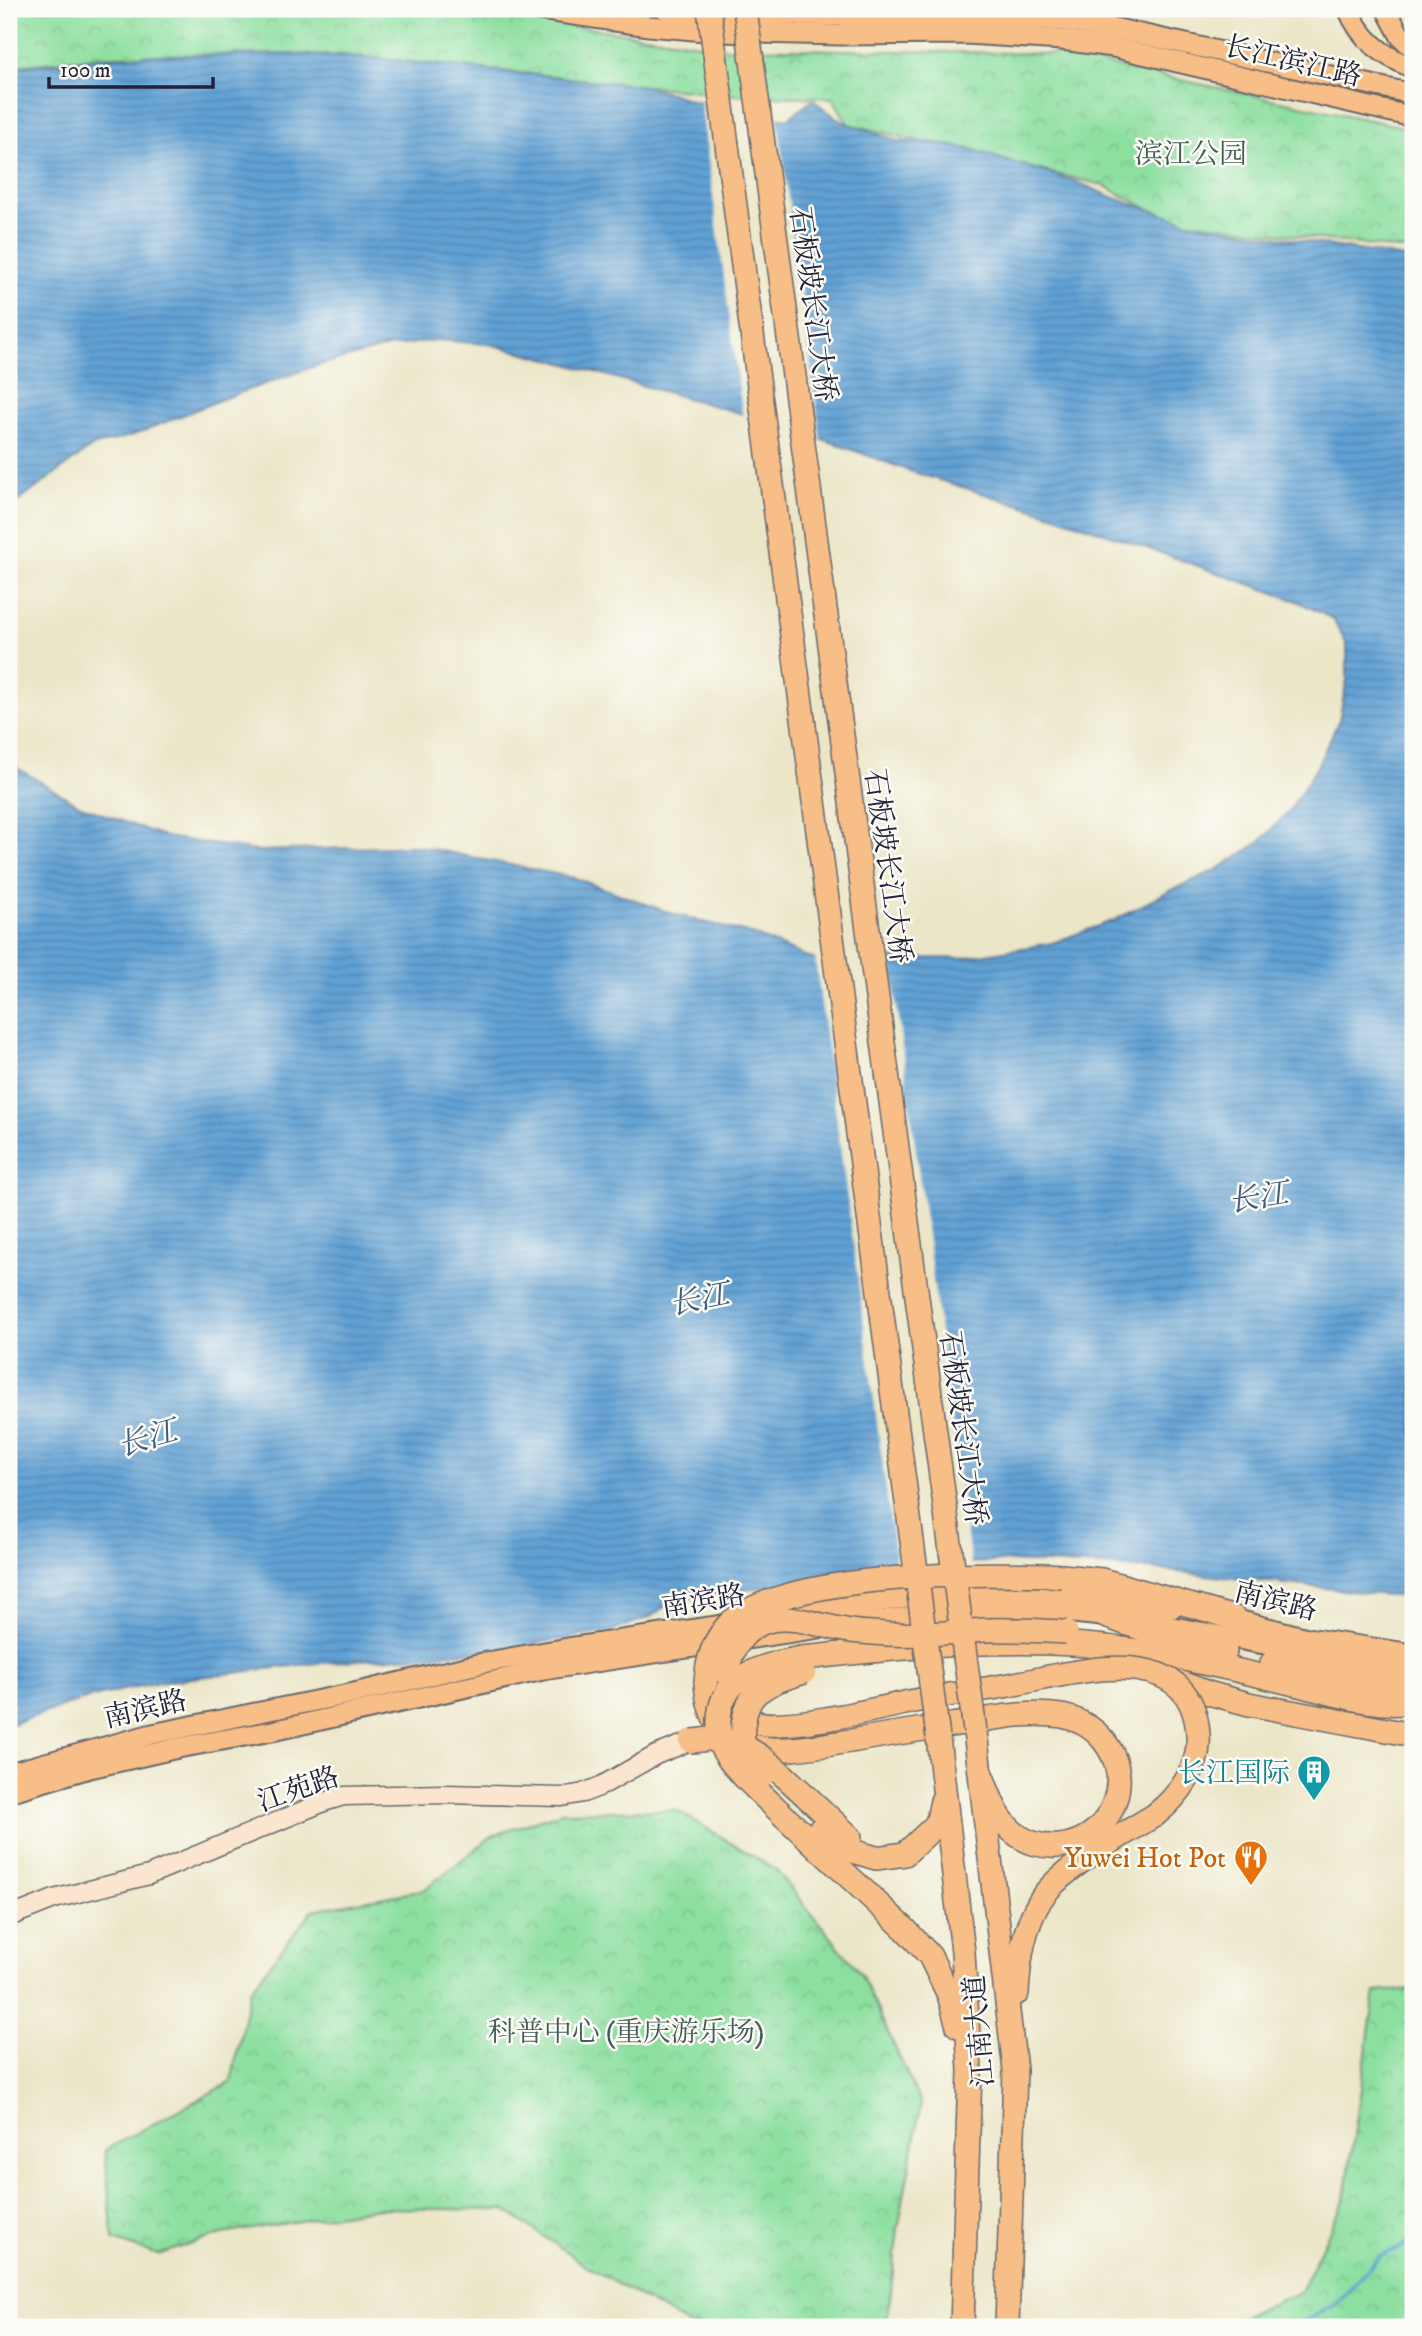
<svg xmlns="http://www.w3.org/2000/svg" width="1422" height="2336" font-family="'IM FELL DW Pica','Noto Serif SC',serif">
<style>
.park{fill:url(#park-crowns);stroke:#58806e;stroke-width:2}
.water{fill:url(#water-rules);stroke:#426288;stroke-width:2}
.pier{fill:#ebe6c8}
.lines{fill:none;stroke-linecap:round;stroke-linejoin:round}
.stream{stroke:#61a1d4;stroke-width:3.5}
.secondary-casing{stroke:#68676c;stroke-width:21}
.primary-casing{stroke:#68676c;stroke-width:23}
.highway-casing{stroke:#68676c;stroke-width:26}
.secondary{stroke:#fce5cf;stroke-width:18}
.primary{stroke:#f7be87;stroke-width:19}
.highway{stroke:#f7be87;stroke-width:23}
.rail-casing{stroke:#22223b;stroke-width:6}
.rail{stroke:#fdfcf7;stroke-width:3.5;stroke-dasharray:10;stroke-linecap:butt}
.highway-bridge-casing{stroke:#68676c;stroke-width:26;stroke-linecap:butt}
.highway-bridge{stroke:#f7be87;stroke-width:23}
.labels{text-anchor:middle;stroke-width:5;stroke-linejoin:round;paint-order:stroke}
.street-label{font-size:28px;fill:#22223b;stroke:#fdfcf7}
.park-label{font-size:28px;fill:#425b59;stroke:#fdfcf7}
.culture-label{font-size:28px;fill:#0d838f;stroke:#fdfcf7;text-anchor:end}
.food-label{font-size:28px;fill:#c56008;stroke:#fdfcf7;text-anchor:end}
.water-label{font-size:30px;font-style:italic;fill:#3e5b80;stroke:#fdfcf7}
</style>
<defs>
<pattern id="park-crowns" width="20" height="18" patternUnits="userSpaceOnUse" patternTransform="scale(1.75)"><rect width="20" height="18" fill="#8ddfa0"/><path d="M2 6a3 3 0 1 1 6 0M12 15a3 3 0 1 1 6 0" fill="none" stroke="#79bf8b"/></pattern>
<pattern id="water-rules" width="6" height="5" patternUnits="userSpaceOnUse" patternTransform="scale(1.75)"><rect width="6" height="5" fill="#61a1d4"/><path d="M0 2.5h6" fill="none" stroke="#5083ad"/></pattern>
</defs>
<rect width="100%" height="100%" fill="#fdfcf7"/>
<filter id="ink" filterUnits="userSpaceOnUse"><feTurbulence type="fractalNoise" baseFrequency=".0143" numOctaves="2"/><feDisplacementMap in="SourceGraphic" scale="14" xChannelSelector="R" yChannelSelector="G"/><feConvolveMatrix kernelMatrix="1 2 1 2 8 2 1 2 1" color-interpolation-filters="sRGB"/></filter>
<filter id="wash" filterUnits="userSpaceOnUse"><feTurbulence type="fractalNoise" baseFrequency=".00686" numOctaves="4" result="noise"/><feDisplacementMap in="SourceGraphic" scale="28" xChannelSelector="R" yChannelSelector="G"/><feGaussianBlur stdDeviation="1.57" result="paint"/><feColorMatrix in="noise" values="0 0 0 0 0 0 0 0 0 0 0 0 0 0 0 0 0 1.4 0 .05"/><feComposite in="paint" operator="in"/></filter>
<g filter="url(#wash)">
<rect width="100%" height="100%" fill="#ebe6c8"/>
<g class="park">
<path d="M9,9h449l269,39 331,6 355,75v122l-245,-32 -65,-34 -255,-61 -15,-26 -97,-3 -391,-40 -242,1 -94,11z"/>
<path d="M676,1810l100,60 85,104 60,130 -23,125 -8,69 -6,29h-192l-102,-59 -85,-58 -127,-2 -156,26 -64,21 -45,-15 -8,-90 126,-68 19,-92 63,-80 111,-20 68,-54 69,-24z"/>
<path d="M1413,1989v338h-195l82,-35 45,-93 30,-207z"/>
</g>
<path class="water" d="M294,54l79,4 254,26 24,3 56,18 80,14 26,-19 28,21 57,20 32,1 40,7 107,33 37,16 78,25 221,36v1339l-260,-29 -143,-8 -87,4 -230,32 -26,8 -15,11 -39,15 -107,17 -59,6 -130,9 -158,19 -71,16 -79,27v-962l72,43 85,31 91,14 160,-5 158,32 101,37 75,19 64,26 147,-2 90,-15 63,-23 50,-27 51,-23 44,-28 29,-31 28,-44 22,-47 8,-40v-35l-14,-26 -36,-18 -241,-85 -143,-44 -121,-44 -236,-67 -67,-17 -52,-4 -49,7 -76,20 -92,33 -89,36 -38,10 -84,62v-440l92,-10 58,-3z"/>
<g class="pier">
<path d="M700,99l77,15 44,328 -78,-25z"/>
<path d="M890,956l81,610 -74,6 -82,-615z"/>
</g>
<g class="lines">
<path class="stream" d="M1293,2327l42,-22 44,-48 34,-15"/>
</g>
</g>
<g filter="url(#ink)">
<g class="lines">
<g class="secondary-casing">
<path id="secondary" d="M9,1917l45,-18 95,-24 175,-73 20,-6 101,-2 117,3 21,-4 18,-7 55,-31 35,-14"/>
</g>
<g class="primary-casing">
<g id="primary">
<path d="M533,9l116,17 67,6 124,3 126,-1 96,6 51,7 300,70"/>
<path d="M665,9l49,5 144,2"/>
<path d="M1348,9c13,31 35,47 65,59"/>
<path d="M1386,9l15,28 12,11"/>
<path d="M845,17l120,-1 100,5 53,8 295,65"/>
<path d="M788,1616c42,-7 85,-15 127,-19 85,-7 172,0 257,11"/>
<path d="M1222,1616l85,22 106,16"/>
<path d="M9,1773l143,-39 202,-41 133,-31 81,-14 169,-25"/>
<path d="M9,1792l81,-24 88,-20 94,-17 271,-61 296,-45 118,-13 116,1 58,6 240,45 42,4"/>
</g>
</g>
<g class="highway-casing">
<g id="highway">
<path d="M1062,1576l40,4 133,38"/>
<path d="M1105,1616l63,22 57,14"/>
<path d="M801,1658c112,-11 225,-25 337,-7 54,8 108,21 161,34 38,9 75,23 114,17"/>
<path d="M1272,1663l141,24"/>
<path d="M727,1674c0,19 9,42 28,48 28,10 130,-15 164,-22 28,-5 56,-9 84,-14"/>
<path d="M1165,1677l43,16 41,11 164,31"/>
<path d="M706,1682c5,87 84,68 145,59 33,-6 66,-11 100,-16 35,-5 75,-15 111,-9 40,8 67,47 52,87 -16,46 -75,58 -107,23 -13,-14 -19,-35 -26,-52"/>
<path d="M975,1731l40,339 -8,257"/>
<path d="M938,1737l25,215 7,119 -8,256"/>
<path d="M805,1795l45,42"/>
<path d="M785,1817l120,112 25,27 19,39 9,31"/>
<path d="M819,1830l20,17 37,11 29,-4 32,-30 5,-23"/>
<path d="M1017,1993c2,-33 6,-65 24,-94 19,-30 82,-64 114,-84"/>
</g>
</g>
<use href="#secondary" class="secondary"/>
<use href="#primary" class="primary"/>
<use href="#highway" class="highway"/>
<g class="rail-casing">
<path id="rail" d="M1409,9l4,20"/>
</g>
<use href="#rail" class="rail"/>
<g class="highway-bridge-casing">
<g id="highway-bridge">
<path d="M709,9l229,1728"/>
<path d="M745,9l230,1722"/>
<path d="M727,1674c3,-25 18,-48 44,-54 25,-5 55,8 80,11 12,2 25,2 37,3 33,2 65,-2 97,-4 27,-1 54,1 81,2"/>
<path d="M706,1682c1,-21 8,-42 23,-58 51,-51 261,-53 333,-48"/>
<path d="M1003,1686c63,-10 188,-53 195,48 3,33 -19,62 -43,81"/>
<path d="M691,1741c8,0 19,-3 27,-2 37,5 61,33 87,56"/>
<path d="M763,1775c-7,-6 -13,-13 -17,-21 -7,-18 -3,-50 12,-62 14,-11 30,-15 46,-20"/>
<path d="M785,1817c-16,-16 -58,-53 -65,-73 -2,-5 -1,-12 -1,-17 -3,-50 41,-62 82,-69"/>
</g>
</g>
<use href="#highway-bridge" class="highway-bridge"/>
</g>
</g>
<defs>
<g id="building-pin" transform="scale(1.75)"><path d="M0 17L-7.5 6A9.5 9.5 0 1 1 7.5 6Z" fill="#0f9aa8" stroke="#fdfcf7"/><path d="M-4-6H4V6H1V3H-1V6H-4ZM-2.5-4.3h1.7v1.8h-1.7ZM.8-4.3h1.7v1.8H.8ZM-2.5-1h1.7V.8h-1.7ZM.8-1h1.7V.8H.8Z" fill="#fff"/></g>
<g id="restaurant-pin" transform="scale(1.75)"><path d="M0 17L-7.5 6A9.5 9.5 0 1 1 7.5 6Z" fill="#e8710a" stroke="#fdfcf7"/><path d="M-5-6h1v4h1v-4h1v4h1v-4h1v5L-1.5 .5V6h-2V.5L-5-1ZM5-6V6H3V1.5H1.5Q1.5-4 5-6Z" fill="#fff"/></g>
</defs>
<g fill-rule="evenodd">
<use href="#building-pin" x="1314" y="1772"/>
<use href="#restaurant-pin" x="1251" y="1857"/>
</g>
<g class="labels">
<g class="street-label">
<text transform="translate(1293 60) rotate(13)" y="10">长江滨江路</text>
<text transform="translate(814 304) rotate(82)" y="10">石板坡长江大桥</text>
<text transform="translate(889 866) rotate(82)" y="10">石板坡长江大桥</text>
<text transform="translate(964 1428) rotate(82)" y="10">石板坡长江大桥</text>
<text transform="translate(703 1600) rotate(-9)" y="10">南滨路</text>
<text transform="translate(1276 1600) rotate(14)" y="10">南滨路</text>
<text transform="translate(145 1708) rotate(-13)" y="10">南滨路</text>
<text transform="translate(298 1788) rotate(-19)" y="10">江苑路</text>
<text transform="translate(978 2031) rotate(-95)" y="10">江南大道</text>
</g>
<g class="park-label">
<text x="1191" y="163">滨江公园</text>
<text x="626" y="2041">科普中心 (重庆游乐场)</text>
</g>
<g class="culture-label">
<text x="1290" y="1782">长江国际</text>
</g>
<g class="food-label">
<text x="1226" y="1867">Yuwei Hot Pot</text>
</g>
<g class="water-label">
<text transform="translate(1258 1197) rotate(-9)" y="10">长江</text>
<text transform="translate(699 1299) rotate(-11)" y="10">长江</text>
<text transform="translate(147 1438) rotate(-16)" y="10">长江</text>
</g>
</g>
<rect width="1422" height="2336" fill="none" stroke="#fdfcf7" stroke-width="35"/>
<path d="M49 77v10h164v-10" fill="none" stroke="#22223b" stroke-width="3.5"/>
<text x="60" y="77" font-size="21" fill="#22223b" stroke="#fdfcf7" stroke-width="5" paint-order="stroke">100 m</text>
</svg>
